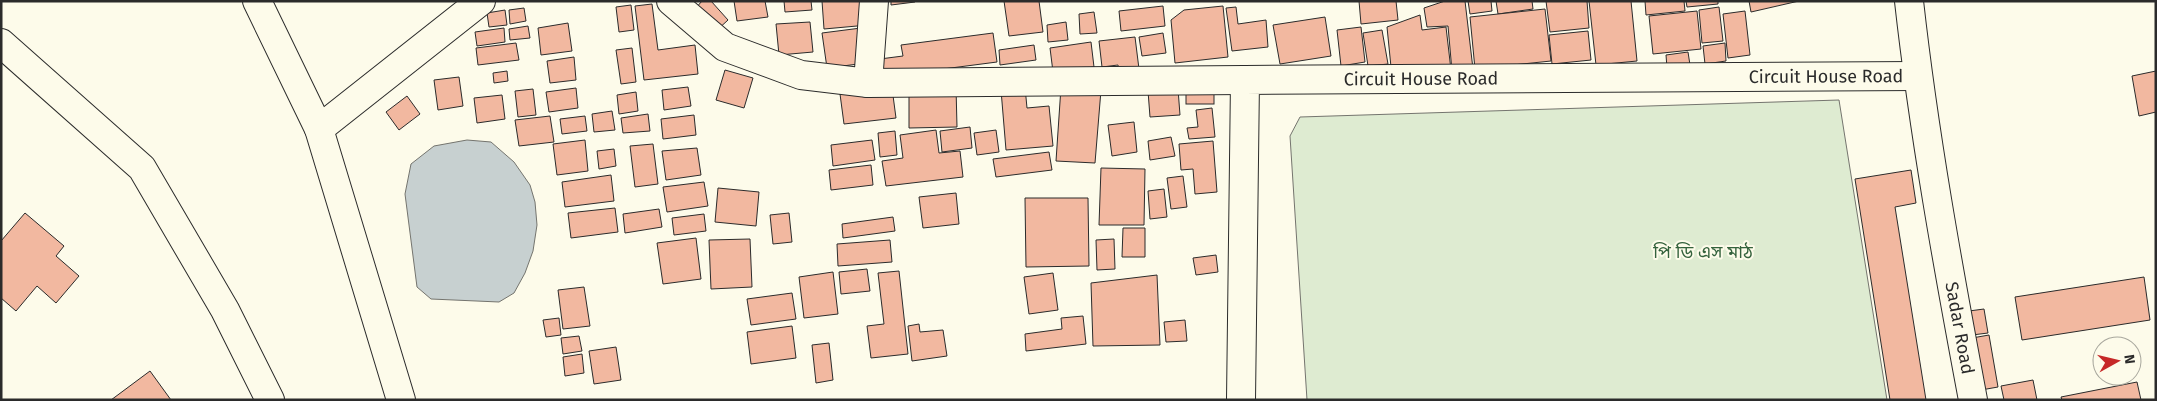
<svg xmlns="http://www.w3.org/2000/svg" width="2157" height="401" font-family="'Fira Sans','Noto Sans Bengali',sans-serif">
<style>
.green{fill:#deebd1;stroke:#74746e}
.water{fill:#c7d0d0;stroke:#74746e}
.building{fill:#f2b8a0;stroke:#2b2b2b}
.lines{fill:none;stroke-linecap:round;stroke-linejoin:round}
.minor-casing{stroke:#2b2b2b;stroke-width:30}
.tertiary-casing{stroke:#2b2b2b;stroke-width:30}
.minor{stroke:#fdfbea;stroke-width:28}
.tertiary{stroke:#fdfbea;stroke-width:28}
.labels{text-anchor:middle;stroke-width:4;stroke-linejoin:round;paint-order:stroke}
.street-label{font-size:18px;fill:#2b2b2b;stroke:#fdfbea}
.park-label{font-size:18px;fill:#34623c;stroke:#fdfbea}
</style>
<rect width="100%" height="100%" fill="#fdfbea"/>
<path class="green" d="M1839,100l48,300h-580l-17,-264 10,-19z"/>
<path class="water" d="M467,140l24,2 23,20 16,23 5,17 2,23 -4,26 -8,22 -11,20 -15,9 -68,-3 -14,-12 -12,-93 6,-30 23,-18z"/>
<g class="building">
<path d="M702,1h9l17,19 -12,11 -21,-22z"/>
<path d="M734,1h31l3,16 -31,4z"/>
<path d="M784,1h27l1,9 -27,2z"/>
<path d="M822,1h44l2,24 -44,4z"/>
<path d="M891,1h24v1l-24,3z"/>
<path d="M1004,1h35l4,31 -34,4z"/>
<path d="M1359,1h37l2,19 -37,4z"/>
<path d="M1445,1h20l8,68 -21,2 -4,-45 -21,1 -3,-19z"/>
<path d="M1468,1h23l1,10 -22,3z"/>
<path d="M1496,1h36l1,8 -35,5z"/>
<path d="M1546,1h41l2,27 -39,4z"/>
<path d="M1589,1h42l6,60 -41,4z"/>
<path d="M1645,1h39l1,10 -39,4z"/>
<path d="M1686,1h32v3l-31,3z"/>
<path d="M1749,1h50l-48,11z"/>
<path d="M652,4l6,46 37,-5 3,29 -54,6 -9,-74z"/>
<path d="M631,5l3,25 -15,2 -3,-25z"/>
<path d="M1163,6l2,20 -44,5 -2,-20z"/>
<path d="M1223,6l5,51 -53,6 -4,-43 13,-10z"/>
<path d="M1236,7l2,17 28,-4 2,27 -36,4 -6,-43z"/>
<path d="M1719,7l4,34 -21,2 -3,-33z"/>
<path d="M524,8l2,13 -16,3 -1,-14z"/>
<path d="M1545,9l6,52 -76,8 -5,-52z"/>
<path d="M505,10l2,15 -18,2 -2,-14z"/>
<path d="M1697,11l4,38 -48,5 -4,-38z"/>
<path d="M1745,11l5,44 -22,3 -5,-44z"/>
<path d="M1094,12l3,21 -17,1 -1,-20z"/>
<path d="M1420,15l2,15 24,-3 5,43 -59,7 -5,-50z"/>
<path d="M1325,17l6,39 -51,8 -7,-39z"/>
<path d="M810,22l3,30 -34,3 -3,-31z"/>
<path d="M1066,22l2,18 -20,2 -1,-17z"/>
<path d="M568,23l4,28 -31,4 -3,-27z"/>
<path d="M528,26l2,12 -20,2 -1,-11z"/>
<path d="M1361,27l4,35 -24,4 -4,-36z"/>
<path d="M504,28l1,14 -28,4 -2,-14z"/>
<path d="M861,28l5,35 -39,5 -5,-35z"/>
<path d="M1382,30l6,34 -20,2 -5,-33z"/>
<path d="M1588,31l3,29 -39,4 -3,-29z"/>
<path d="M993,33l4,29 -123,16 -2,-18 31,-4 -2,-11z"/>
<path d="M1163,33l3,20 -24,3 -3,-19z"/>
<path d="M1135,37l4,32 -20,3 -1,-7 -16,2 -3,-26z"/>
<path d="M1091,42l3,25 -41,5 -3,-24z"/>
<path d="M516,43l3,17 -41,5 -2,-17z"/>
<path d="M1725,43l1,18 -21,3 -2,-18z"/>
<path d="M1034,45l2,15 -36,5 -1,-15z"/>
<path d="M632,48l4,34 -15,2 -5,-34z"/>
<path d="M1688,52l2,13 -23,3 -1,-13z"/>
<path d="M574,57l2,23 -26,3 -3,-22z"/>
<path d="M725,70l28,8 -9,30 -28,-8z"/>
<path d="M507,71l1,10 -14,2 -1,-10z"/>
<path d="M2156,71v41l-17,4 -7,-40z"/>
<path d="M459,77l4,29 -25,4 -4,-30z"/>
<path d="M688,87l3,19 -27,4 -2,-20z"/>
<path d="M956,87l1,40 -48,1v-39z"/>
<path d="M1025,87l2,21 22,-2 4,40 -47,4 -5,-60z"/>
<path d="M1061,87l40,3 -6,73 -39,-2z"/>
<path d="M576,88l2,20 -29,4 -3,-20z"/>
<path d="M892,88l4,30 -52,6 -4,-30z"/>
<rect x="1186" y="88" width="28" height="16"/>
<path d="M533,89l3,26 -18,2 -3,-26z"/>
<path d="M1178,89l2,26 -30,2 -2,-26z"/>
<path d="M636,92l2,19 -19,3 -2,-19z"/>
<path d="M502,95l3,24 -28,4 -3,-25z"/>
<path d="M407,96l13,18 -21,16 -13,-18z"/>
<path d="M1212,108l3,29 -26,2 -2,-11 11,-1 -2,-17z"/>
<path d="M612,111l3,19 -21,2 -2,-18z"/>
<path d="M648,114l2,17 -27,2 -2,-15z"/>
<path d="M694,115l2,20 -33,4 -2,-20z"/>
<path d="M550,116l4,26 -35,4 -4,-26z"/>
<path d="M585,116l2,15 -25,3 -2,-15z"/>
<path d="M1134,122l3,30 -25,4 -4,-31z"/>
<path d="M970,127l2,21 -30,4 -2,-21z"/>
<path d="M936,130l3,23 21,-2 3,26 -77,9 -4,-25 21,-3 -3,-23z"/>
<path d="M996,130l3,22 -22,3 -3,-22z"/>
<path d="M895,131l2,24 -17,2 -2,-24z"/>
<path d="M1171,137l4,19 -25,4 -2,-19z"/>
<path d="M585,140l3,31 -31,4 -4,-31z"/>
<path d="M872,140l3,20 -42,6 -2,-21z"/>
<path d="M1213,141l4,51 -22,2 -2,-25 -12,1 -2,-26z"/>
<path d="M653,144l5,40 -23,3 -5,-41z"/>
<path d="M697,148l4,27 -35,5 -4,-29z"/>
<path d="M614,149l2,17 -17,3 -2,-18z"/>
<path d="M1049,152l3,18 -56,7 -3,-18z"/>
<path d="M871,165l2,20 -42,5 -2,-20z"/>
<path d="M1101,168l44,1 -1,56h-45z"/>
<path d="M1911,170l5,33 -21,4 31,193h-36l-35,-221z"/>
<path d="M611,175l3,26 -49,6 -3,-25z"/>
<path d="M1183,176l4,31 -16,2 -4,-31z"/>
<path d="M704,182l4,24 -41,6 -4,-25z"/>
<path d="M718,188l41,4 -3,34 -41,-4z"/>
<path d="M1164,189l3,28 -17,2 -2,-28z"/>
<path d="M956,193l3,31 -36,4 -4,-31z"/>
<path d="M1025,198h63l1,68 -63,1z"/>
<path d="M615,208l3,24 -47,6 -3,-25z"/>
<path d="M659,209l3,18 -37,6 -2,-19z"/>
<path d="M25,213l39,33 -8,10 23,20 -23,27 -19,-17 -21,25 -15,-13v-57z"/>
<path d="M789,213l3,29 -19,2 -3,-29z"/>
<path d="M704,214l2,17 -32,4 -2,-17z"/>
<path d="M893,217l2,14 -52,7 -1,-14z"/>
<path d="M1123,228h22v29h-23z"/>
<path d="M696,238l5,41 -38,5 -6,-41z"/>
<path d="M750,239l2,48 -41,2 -2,-49z"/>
<path d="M1114,239l1,30 -18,1 -1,-30z"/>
<path d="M890,240l2,22 -54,4 -1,-22z"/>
<path d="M1216,255l2,17 -22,3 -3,-17z"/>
<path d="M867,269l3,22 -29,3 -2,-22z"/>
<path d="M899,271l9,83 -37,4 -4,-32 17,-2 -6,-51z"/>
<path d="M833,272l5,42 -34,4 -5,-41z"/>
<path d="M1053,273l5,37 -29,4 -5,-37z"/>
<path d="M1157,275l3,70 -67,1 -2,-63z"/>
<path d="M2144,277l6,43 -128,20 -7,-43z"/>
<path d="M584,287l6,39 -27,3 -5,-39z"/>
<path d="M792,293l4,26 -45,6 -4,-26z"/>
<path d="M1984,309l4,24 -16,2 -3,-24z"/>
<path d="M1083,316l3,28 -60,7 -1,-17 37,-5 -1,-11z"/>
<path d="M559,318l2,17 -15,2 -3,-17z"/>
<path d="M1185,320l2,21 -21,1 -2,-20z"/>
<path d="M919,324l1,8 23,-2 4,26 -35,5 -4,-35z"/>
<path d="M792,326l4,32 -45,6 -4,-32z"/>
<path d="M1989,335l9,52 -17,3 -9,-52z"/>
<path d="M579,336l3,15 -19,3 -2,-16z"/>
<path d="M829,343l4,37 -17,3 -4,-38z"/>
<path d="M616,347l5,33 -27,4 -5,-33z"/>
<path d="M582,354l2,19 -19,3 -2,-19z"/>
<path d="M150,371l21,29h-60z"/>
<path d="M2033,380l4,20h-33l-3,-14z"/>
<path d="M2137,382l4,18h-79l-1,-3z"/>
</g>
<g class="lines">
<g class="minor-casing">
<g id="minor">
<path d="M671,1l54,46 76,28 67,8 6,-82"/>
<path d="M1,43l141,125 83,142 45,90"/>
<path d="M868,83l377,-3"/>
<path d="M319,129l162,-128"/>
</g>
</g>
<g class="tertiary-casing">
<g id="tertiary">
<path d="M257,1l62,128 82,271"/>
<path id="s1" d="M1909,1c15,134 39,266 64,399"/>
<path id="s2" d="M1241,400l4,-320 672,-4"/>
</g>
</g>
<use href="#minor" class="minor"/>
<use href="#tertiary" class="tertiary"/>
</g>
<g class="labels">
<g class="street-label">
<text dy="6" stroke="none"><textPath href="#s2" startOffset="901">Circuit House Road</textPath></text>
<text dy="6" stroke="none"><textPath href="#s2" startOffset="496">Circuit House Road</textPath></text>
<text dy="6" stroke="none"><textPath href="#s1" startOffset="331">Sadar Road</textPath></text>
</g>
<g class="park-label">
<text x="1703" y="258">পি ডি এস মাঠ</text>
</g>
</g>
<rect width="2157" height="401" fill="none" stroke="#2b2b2b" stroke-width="5"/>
<g transform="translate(2117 361) rotate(82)"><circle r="24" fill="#fdfbea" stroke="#a9a89e"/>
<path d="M0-4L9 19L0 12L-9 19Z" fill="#c62828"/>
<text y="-8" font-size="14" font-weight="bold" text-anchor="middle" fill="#2b2b2b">N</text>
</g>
</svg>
